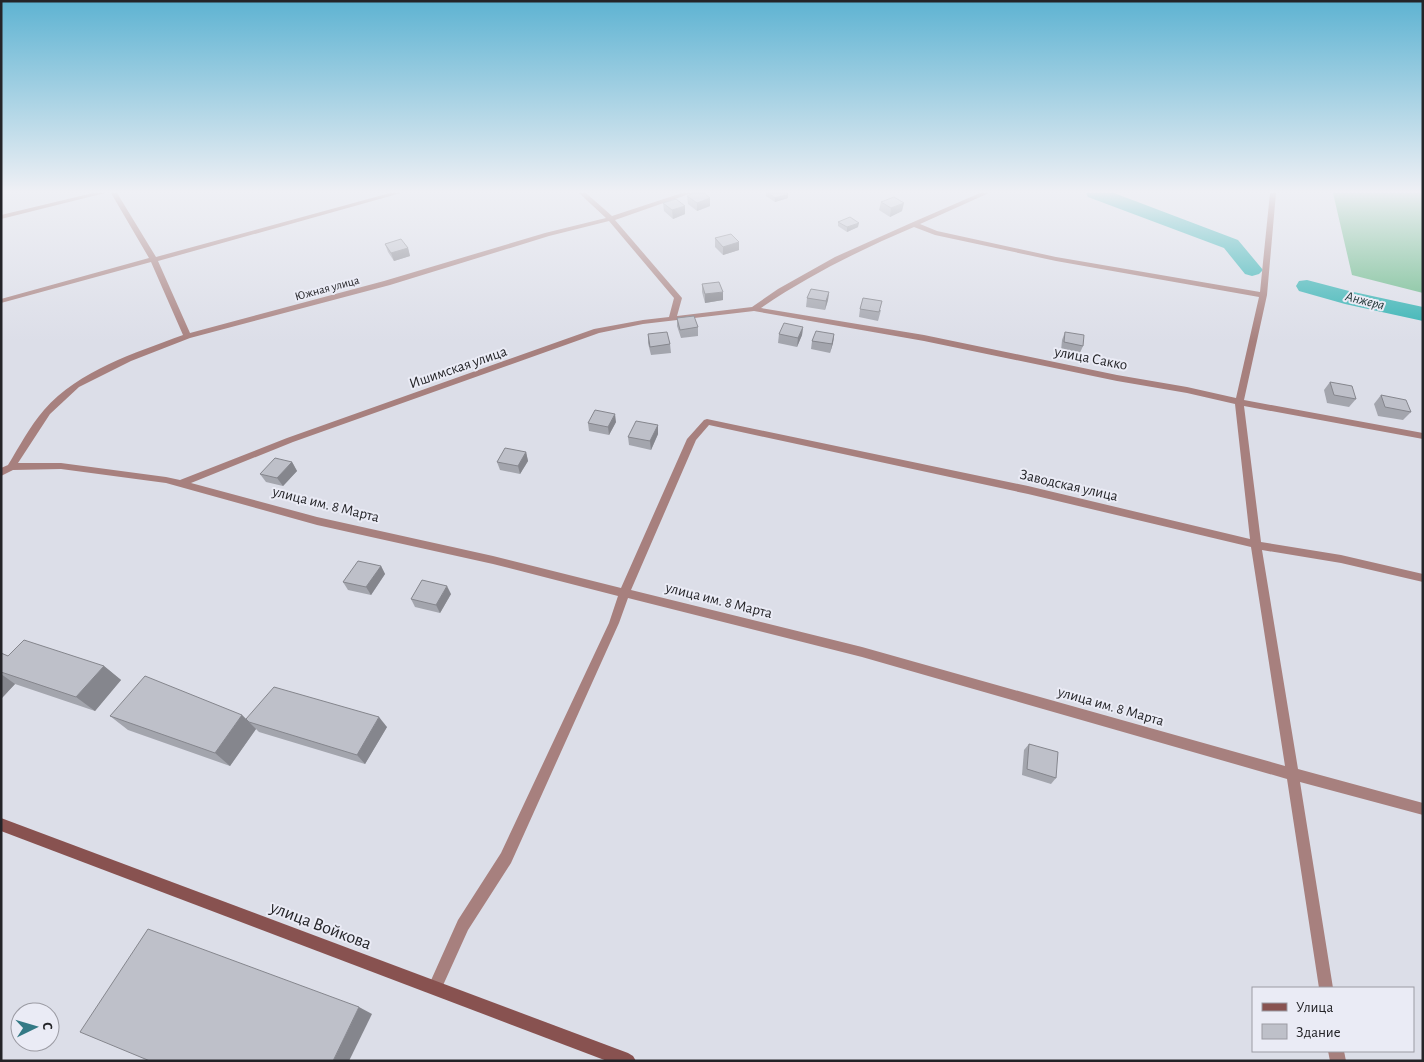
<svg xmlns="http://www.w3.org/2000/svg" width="1424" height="1062" font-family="'Alegreya Sans',sans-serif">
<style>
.forest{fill:#68b887}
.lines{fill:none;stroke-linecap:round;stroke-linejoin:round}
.river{fill:#30b1b1;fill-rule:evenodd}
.street{fill:#a7807e;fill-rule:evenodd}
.secondary{fill:#885250;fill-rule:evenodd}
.wall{fill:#a3a5ad}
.shaded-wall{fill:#85868d}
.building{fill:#bec0c9;stroke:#85868d}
.labels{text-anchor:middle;stroke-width:4;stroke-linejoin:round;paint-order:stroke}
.far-street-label{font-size:12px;fill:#242428;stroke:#eaebf5}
.far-water-label{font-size:14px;font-style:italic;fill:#1c3232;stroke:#eaebf5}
.street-label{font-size:15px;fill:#242428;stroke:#eaebf5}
.near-street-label{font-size:18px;fill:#242428;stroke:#eaebf5}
</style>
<rect width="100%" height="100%" fill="#dcdee8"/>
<path class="forest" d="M1333,193h90v100l-71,-18z"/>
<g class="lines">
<g class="river">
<path d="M1086,193h28l124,47 25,30 -4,4 -7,2 -7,-2 -21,-26 -136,-51z"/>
<path d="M1307,280l42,11 74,16v14l-78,-17 -46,-13 -3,-5 3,-5z"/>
</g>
<g class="street">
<path d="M93,193h12l-104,26v-4z"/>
<path d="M111,193h6l39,64 234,-64h11l-243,68 32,72 194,-52 161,-48 61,-15 -27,-25h7l26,23 70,-23h10l-77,27 67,78 -5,18 75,-9 26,-18 57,-32 76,-34 69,-30h9l-69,31 17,7 119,26 204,35 10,-99h6l-9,102 -23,105 179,33v6l-179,-33 17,136 80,13 82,19v8l-82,-19 -79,-13 36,219 125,34v12l-123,-33 33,206h-14l-32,-209 -425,-122 -234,-59 -9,25 -108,240 -43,67 -28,62 -5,2 -5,-2 -2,-5 30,-67 43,-67 108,-230 9,-27 -125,-32 -176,-39 -151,-42 -105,-14 -48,1 -12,6v-8l7,-3c11,-18 22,-39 36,-55 35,-40 91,-57 139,-75l-32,-73 -150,41v-4l148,-41zM609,221l65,77 -5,19 -26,3 -49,9 -307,109 -107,42 -14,-3 -105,-14h-43l32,-49 29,-27 52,-26 59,-23 200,-53 159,-49zM914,227l21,8 121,26 203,36 -23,101 -49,-11 -70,-12 -193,-40 -163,-27c48,-33 99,-58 153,-81zM754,311l170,30 193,40 70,12 48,11 15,135 -222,-53 -321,-67 -3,1 -17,19 -66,149 -128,-32 -176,-39 -126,-34 102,-41 306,-109 44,-9zM709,425l319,69 223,53 34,219 -423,-119 -231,-57 65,-150z"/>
<path d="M1328,1051h16l2,10h-16z"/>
</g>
<path class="secondary" d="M1,818l627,235 5,3 3,5h-29l-606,-230z"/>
</g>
<g class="wall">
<path d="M766,193h21l1,5 -13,4 -9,-6z"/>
<path d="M687,196l23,2v8l-13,5 -9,-7z"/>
<path d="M881,202l21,9 -12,6 -11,-7z"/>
<path d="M663,203l22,11 -12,5 -9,-8z"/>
<path d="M838,222l20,5 -11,5 -9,-6z"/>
<path d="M715,238l24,12 -16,5 -8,-8z"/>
<path d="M385,244l23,4 2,8 -16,5 -6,-9z"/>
<path d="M702,284l21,16 -18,3 -3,-11z"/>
<path d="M829,292l-1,8 -3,10 -19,-3 1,-9z"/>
<path d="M860,309l21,1 -3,11 -19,-4z"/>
<path d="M677,318l21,9v9l-17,2 -4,-12z"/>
<path d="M803,327l-1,8 -5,12 -19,-4 1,-9z"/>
<path d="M1065,332l18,14 -4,9 -18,-4 1,-11z"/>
<path d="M648,334l22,10 1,9 -20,2 -3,-12z"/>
<path d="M834,334l-1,9 -3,10 -19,-4 1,-8z"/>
<path d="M1330,382l26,17 -7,8 -22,-4 -3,-13z"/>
<path d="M1381,395l30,17 -8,8 -25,-4 -4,-12z"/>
<path d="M616,422l-7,13 -20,-4 -1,-8z"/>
<path d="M658,425v9l-7,16 -22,-5 -1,-8z"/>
<path d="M526,452l2,9 -8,13 -20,-4 -3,-8z"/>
<path d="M292,462l5,9 -14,15 -17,-4 -6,-8z"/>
<path d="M381,566l4,8 -14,21 -23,-5 -5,-8z"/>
<path d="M451,594l-11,19 -25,-6 -4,-8z"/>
<path d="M1,653l7,3 96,10 17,14 -26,31 -80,-27 -14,15z"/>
<path d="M242,715l4,4 141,8 -22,37 -106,-32 -3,-3 -26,37 -102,-36 -18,-14z"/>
<path d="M1029,744l27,34 -5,6 -29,-9 2,-25z"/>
</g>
<g class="shaded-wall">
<path d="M788,194v4l-13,4v-4z"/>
<path d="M710,198v8l-13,5v-8z"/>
<path d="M904,203l-2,8 -12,6 1,-9z"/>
<path d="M685,206v8l-12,5 -1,-9z"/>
<path d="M859,223l-1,4 -11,5v-5z"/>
<path d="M739,242v8l-16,5v-8z"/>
<path d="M408,248l2,8 -16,5 -3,-8z"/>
<path d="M723,292v8l-18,3v-9z"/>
<path d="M829,292l-1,8 -3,10 1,-9z"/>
<path d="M803,327l-1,8 -5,12 1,-9z"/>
<path d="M834,334l-1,9 -3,10 2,-9z"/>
<path d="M615,414l1,8 -7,13 -1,-8z"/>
<path d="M658,425v9l-7,16 -1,-9z"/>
<path d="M526,452l2,9 -8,13 -2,-8z"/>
<path d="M292,462l5,9 -14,15 -6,-8z"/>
<path d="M381,566l4,8 -14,21 -5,-8z"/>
<path d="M447,586l4,8 -11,19 -4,-8z"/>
<path d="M104,666l17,14 -26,31 -19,-14z"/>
<path d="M1,674l14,10 -14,15z"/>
<path d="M242,715l14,14 -26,37 -15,-13z"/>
<path d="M379,717l8,10 -22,37 -8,-9z"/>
<path d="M359,1007l13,7 -23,47h-16z"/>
</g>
<g class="building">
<path d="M694,193h10l6,5 -13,5 -10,-7z"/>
<path d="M768,193h19l1,1 -13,4z"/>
<path d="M894,197l10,6 -13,5 -10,-6z"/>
<path d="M676,199l9,7 -13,4 -9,-7z"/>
<path d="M850,217l9,6 -12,4 -9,-5z"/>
<path d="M731,234l8,8 -16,5 -8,-9z"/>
<path d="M401,239l7,9 -17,5 -6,-9z"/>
<path d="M719,282l4,10 -18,2 -3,-10z"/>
<path d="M811,289l18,3 -3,9 -19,-3z"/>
<path d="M863,298l19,3 -3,11 -19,-3z"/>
<path d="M694,316l4,11 -18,3 -3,-12z"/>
<path d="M784,323l19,4 -5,11 -19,-4z"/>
<path d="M816,331l18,3 -2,10 -20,-3z"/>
<path d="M667,332l3,12 -20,3 -2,-13z"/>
<path d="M1065,332l19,3 -1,11 -19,-4z"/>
<path d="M1330,382l22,4 4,13 -22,-4z"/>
<path d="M1381,395l25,5 5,12 -26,-5z"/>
<path d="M595,410l20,4 -7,13 -20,-4z"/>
<path d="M636,421l22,4 -8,16 -22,-4z"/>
<path d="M505,448l21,4 -8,14 -21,-4z"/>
<path d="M275,458l17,4 -15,16 -17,-4z"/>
<path d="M358,561l23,5 -15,21 -23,-5z"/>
<path d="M422,580l25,6 -11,19 -25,-6z"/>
<path d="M24,640l80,26 -28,31 -75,-25v-19l7,3z"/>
<path d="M145,676l97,39 -27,38 -105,-37z"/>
<path d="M274,687l105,30 -22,38 -108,-33 -3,-3z"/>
<path d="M1029,744l29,8 -2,26 -29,-9z"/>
<path d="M148,929l211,78 -26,54h-183l-70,-29z"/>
</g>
<linearGradient id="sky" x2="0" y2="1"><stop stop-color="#5eb3d2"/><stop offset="0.56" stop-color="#eff0f5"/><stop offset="1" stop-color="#eff0f5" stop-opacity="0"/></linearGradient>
<rect width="1424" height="342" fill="url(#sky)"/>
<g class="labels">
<g class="far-street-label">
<text transform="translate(327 288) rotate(-15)" y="4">Южная улица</text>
</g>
<g class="far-water-label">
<text transform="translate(1365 300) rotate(14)" y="5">Анжера</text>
</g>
<g class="street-label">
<text transform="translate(1091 358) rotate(11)" y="5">улица Сакко</text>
<text transform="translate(458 367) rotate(-19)" y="5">Ишимская улица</text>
<text transform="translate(1069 485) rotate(13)" y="5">Заводская улица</text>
<text transform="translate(326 504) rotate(14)" y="5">улица им. 8 Марта</text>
<text transform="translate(719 600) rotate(14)" y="5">улица им. 8 Марта</text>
<text transform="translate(1111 706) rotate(16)" y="5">улица им. 8 Марта</text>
</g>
<g class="near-street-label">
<text transform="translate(321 925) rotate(21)" y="6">улица Войкова</text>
</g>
</g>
<rect width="1424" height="1062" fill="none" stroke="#242428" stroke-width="5"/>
<rect x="1252" y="987" width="162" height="65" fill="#eaebf5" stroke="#9b9ba3"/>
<rect x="1262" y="1003" width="25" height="8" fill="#885250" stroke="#9b9ba3"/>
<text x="1296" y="1012" font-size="15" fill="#242428">Улица</text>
<rect x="1262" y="1024" width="25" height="15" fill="#bec0c9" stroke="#9b9ba3"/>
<text x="1296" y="1037" font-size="15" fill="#242428">Здание</text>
<g transform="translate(35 1027) rotate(85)"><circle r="24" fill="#eaebf5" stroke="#9b9ba3"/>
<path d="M0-4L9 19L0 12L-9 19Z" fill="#337985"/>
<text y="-8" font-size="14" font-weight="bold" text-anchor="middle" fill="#242428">С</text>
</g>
</svg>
